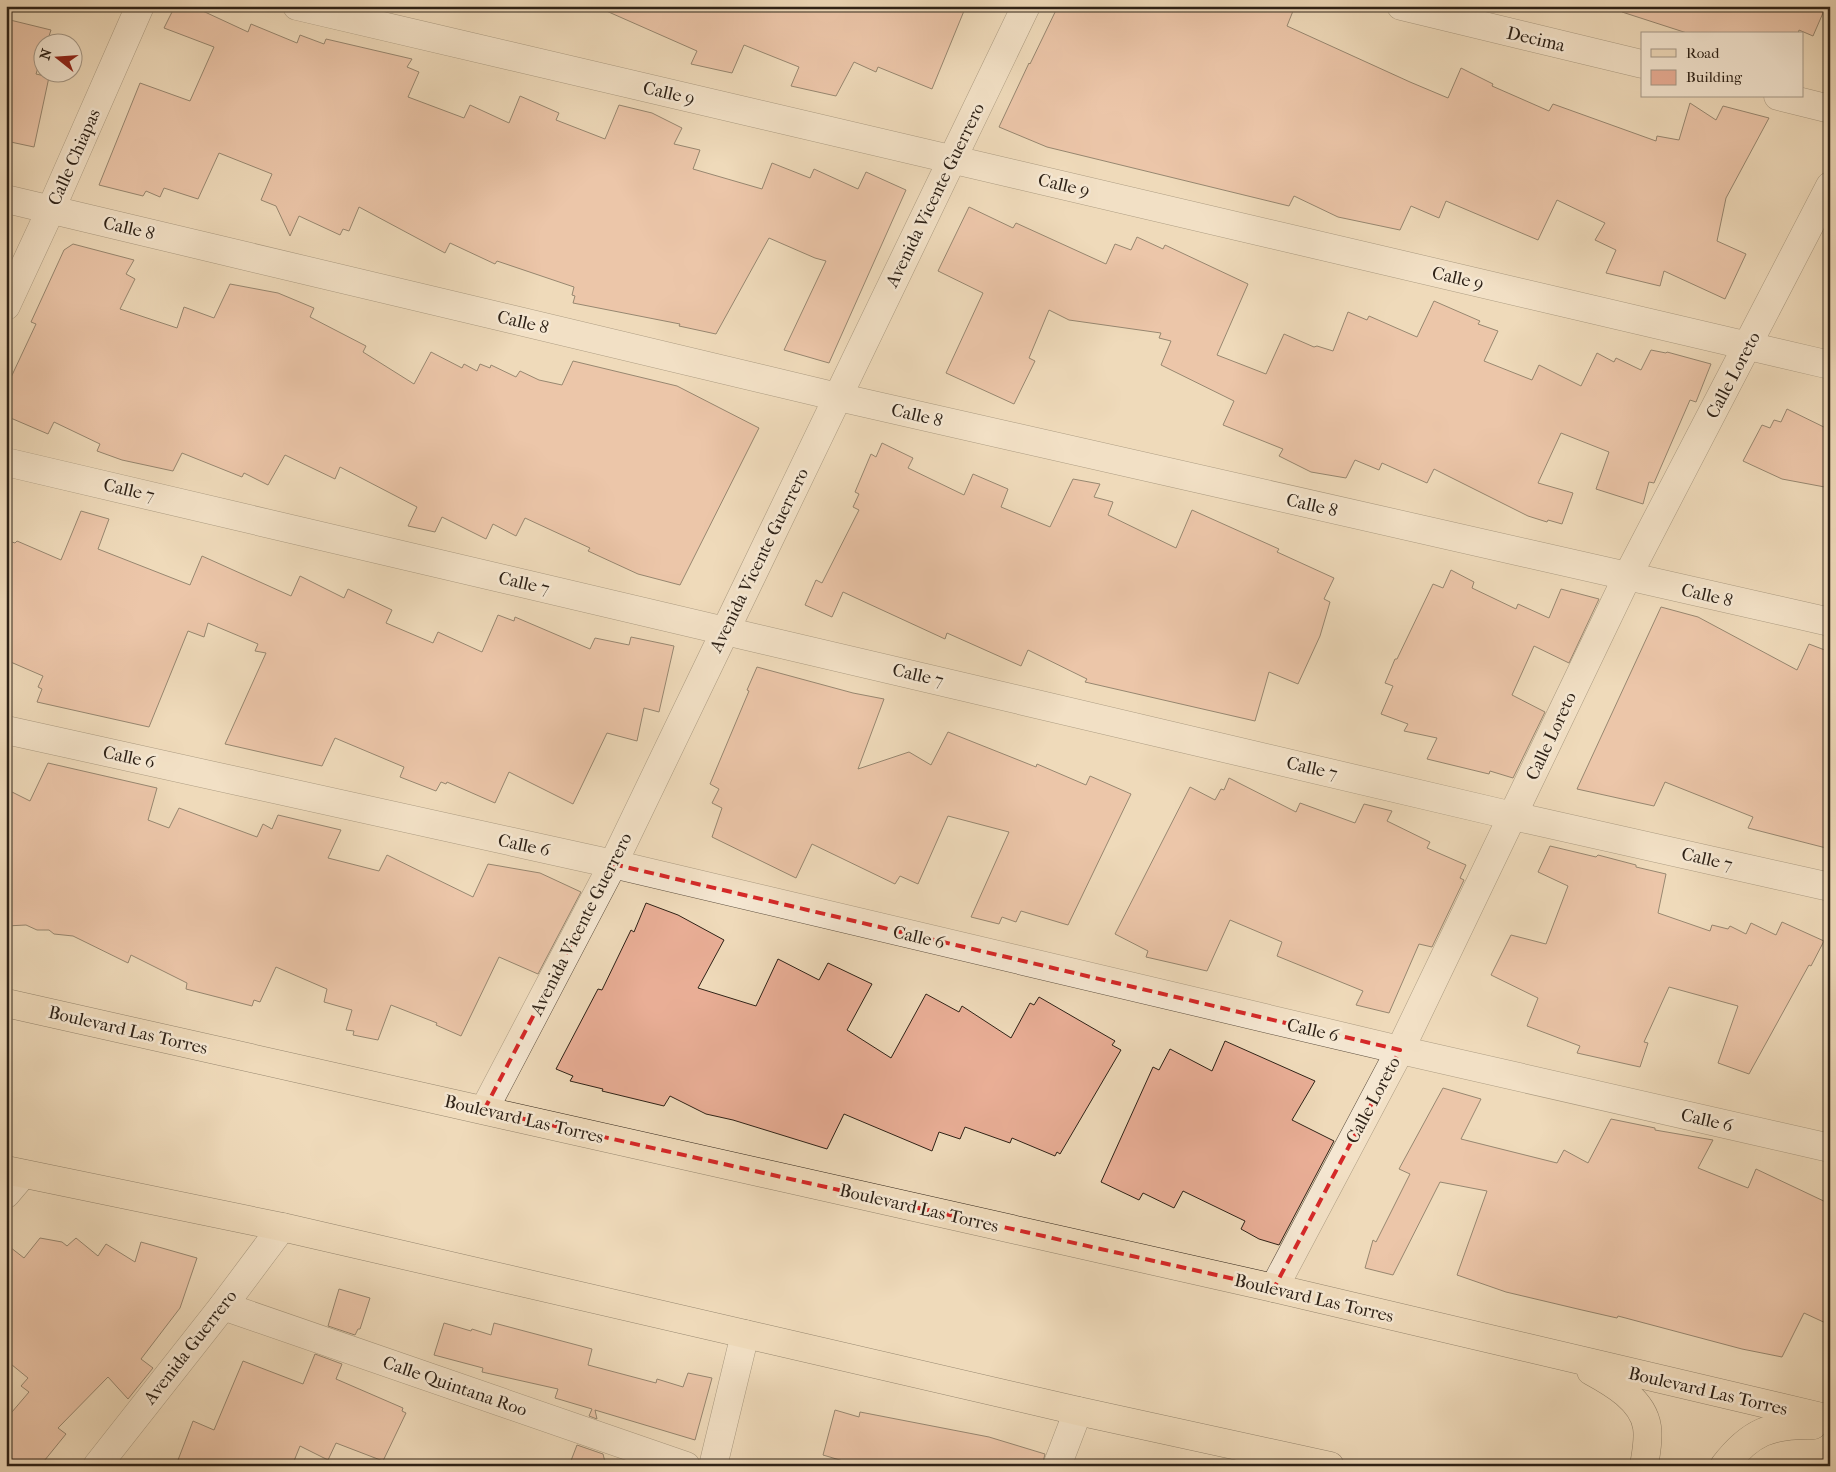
<svg xmlns="http://www.w3.org/2000/svg" width="1836" height="1472" font-family="'IM FELL French Canon',serif">
<style>
.building{fill:#e9ae96;stroke:#2e2217}
.lines{fill:none;stroke-linecap:round;stroke-linejoin:round}
.minor-casing{stroke:#5e5040;stroke-width:29}
.major-casing{stroke:#2e2217;stroke-width:29}
.minor{stroke:#f5e7d2;stroke-width:28}
.major{stroke:#efdaba;stroke-width:28}
.marked{fill:none;stroke:#d62828;stroke-width:4;stroke-dasharray:10 6;stroke-linejoin:round}
.labels{text-anchor:middle;stroke-width:5;stroke-linejoin:round;paint-order:stroke}
.street-label{font-size:18px;fill:#2e2217;stroke:#f5e7d2}
</style>
<rect width="100%" height="100%" fill="#efdaba"/>
<filter id="stains"><feTurbulence type="fractalNoise" baseFrequency=".004" numOctaves="4"/><feColorMatrix values="0 0 0 0 .2 0 0 0 0 .09 0 0 0 0 .02 0 0 0 .5 -.17"/></filter>
<radialGradient id="worn" r=".72"><stop offset=".6" stop-color="#630" stop-opacity="0"/><stop offset="1" stop-color="#630" stop-opacity=".3"/></radialGradient>
<g class="building">
<path d="M175,6h17l56,26 3,-8 46,19 3,-8 24,9 2,-5 86,20 -5,8 12,5 -11,25 56,21 6,-13 39,18 11,-27 39,17 -3,7 49,19 14,-34 33,8 30,15 -8,16 26,6 -7,19 69,20 10,-26 38,15 4,-9 44,20 8,-17 40,18 -77,173 -45,-13 42,-89 -11,-3 -46,-20 -53,96 -37,-8 1,-2 -107,-21 2,-7 -3,-1 2,-8 -77,-26 -2,3 -45,-21 -5,10 -86,-46 -10,24 -6,-2 -3,6 -41,-19 -9,20 -14,-30 -15,-6 11,-26 -53,-21 -21,46 -34,-11 -4,9 -14,-6 -3,5 -44,-11 41,-102 50,18 24,-54 -50,-19z"/>
<path d="M595,6h371l-34,83 -54,-22 -2,5 -22,-10 -18,34 -45,-10 8,-19 -55,-22 -12,28 -41,-9 6,-13z"/>
<path d="M1058,6h237l-8,20 123,56 38,16 13,-30 32,16 -1,2 57,25 4,-7 103,37 1,-5 22,4 11,-37 26,17 7,-14 46,12 -43,80 -9,43 29,13 -21,45 -61,-28 -4,15 -54,-13 10,-23 -21,-10 10,-17 -48,-23 -19,40 -92,-39 -7,17 -28,-12 -11,24 -62,-13 -44,-21 -5,10 -242,-59 -48,-20 30,-64 1,1z"/>
<path d="M1623,6h203l-13,30 -14,-6 -1,4h-108l-68,-22z"/>
<path d="M6,19l45,11 -4,12h-5v13l-6,19 13,3 -15,70 -28,-6z"/>
<path d="M969,207l44,21 3,-5 90,41 9,-20 16,6 6,-13 26,12 2,-4 83,39 -31,71 49,19 18,-40 30,13 3,-1 16,5 15,-39 19,8 2,-4 48,21 17,-36 46,20 -2,3 20,7 -14,30 48,19 7,-15 42,21 16,-33 17,9 2,-4 25,12 10,-20 15,3 1,-1 44,12 -15,38 -6,-2 -36,83 -5,-1 -6,22 -47,-15 13,-37 -48,-19 -23,50 35,10 -11,31 -14,-4 -1,2 -19,-6 -94,-47 -7,14 -45,-20 -3,7 -24,-10 -9,18 -35,-6 -32,-16 4,-7 -60,-24 11,-24 -73,-36 10,-24 -12,-3 2,-5 -92,-13 -20,-10 -20,48 6,3 -21,43 -68,-31 37,-80 -45,-22z"/>
<path d="M73,244l61,16 -8,14 9,5 -15,30 57,19 7,-21 30,11 16,-34 48,9 36,15 -4,9 56,29 -3,6 51,32 17,-32 31,16 2,-4 13,7 3,-7 10,4 1,-3 25,12 4,-6 19,9 23,5 11,-24 104,25 82,42 -79,157 -42,-11 -50,-23 2,-3 -65,-30 -9,18 -23,-12 -7,15 -44,-22 -7,15 -27,-6 9,-19 -77,-40 -5,12 -50,-24 -17,30 -24,-12 -2,4 -60,-24 -9,18 -51,-11 -25,-9 3,-7 -46,-22 -6,12 -42,-18v-28l30,-64 -5,-2 33,-72z"/>
<path d="M1787,409l43,21v58l-48,-9 -39,-18 19,-36 8,3 4,-8 7,2z"/>
<path d="M882,443l31,15 -5,10 56,27 9,-21 35,15 -7,18 49,20 23,-48 27,5 -6,13 19,5 -5,13 68,33 16,-38 87,39 -2,3 57,26 -10,21 6,3 -10,34 -22,48 -29,-12 -14,49 -170,-39 2,-3 -59,-29 -7,16 -74,-33 -2,6 -102,-47 -11,25 -27,-12 11,-25 6,3 37,-73 -6,-3 6,-13 -4,-2 16,-38 5,3z"/>
<path d="M81,511l28,8 -11,30 92,36 12,-29 89,40 9,-20 44,22 4,-9 44,21 -6,13 47,20 5,-11 44,20 16,-37 16,6 1,-4 75,32 5,-11 34,7 2,-8 43,9 -15,66 -15,-4 -7,33 -30,-8 -34,71 -64,-32 -14,31 -48,-21 -1,2 -5,-2 -5,9 -36,-14 4,-10 -69,-29 -13,28 -97,-22 41,-91 -11,-2 3,-7 -50,-21 -4,14 -16,-6 -39,96 -112,-25 5,-13 -4,-2 5,-11 -37,-16v-120l9,3 2,-2 44,19z"/>
<path d="M1451,570l23,12 -2,6 44,21 2,-5 31,14 12,-29 38,10 -30,64 -35,-17 -22,49 33,17 -32,66 -23,-7 -1,3 -62,-15 10,-21 -33,-7 4,-7 -27,-10 12,-28 -8,-3 10,-24h2l36,-75 10,4z"/>
<path d="M1661,607l37,10 99,53 12,-26 21,8v197l-82,-21 5,-11 -88,-35 -11,24 -77,-17z"/>
<path d="M757,667l96,26 31,6 -26,70 51,-17 22,13 17,-33 88,35 1,-3 49,21 4,-9 41,18 -63,131 -47,-14 -5,11 -14,-5 -3,7 -28,-7 38,-85 -61,-16 -30,68 -18,-8 -5,8 -83,-40 -16,34 -84,-41 10,-29 -10,-5 7,-14 -9,-5 39,-93 -2,-1z"/>
<path d="M48,763l109,25 -9,32 21,8 10,-20 78,29 6,-13 9,5 6,-14 63,15 -13,28 51,13 8,-16 86,42 15,-33 52,9 41,19 -43,82 -39,-17 -38,79 -25,-11 1,-2 -46,-18 -13,35 -25,-5 1,-4 -8,-1 6,-20 -28,-8 3,-13 -51,-22 -16,35 -6,-2 -2,6 -66,-17 1,-6 -56,-28 -3,8 -55,-27 -19,-2 -5,-4h-12l-11,-5 -20,1v-137l24,12z"/>
<path d="M1229,778l67,34 4,-9 55,20 9,-19 28,7 -5,10 43,21 -3,6 39,17 -6,13 4,2 -32,67 -13,-3 -30,69 -33,-8 7,-14 -86,-35 5,-14 -52,-22 -23,51 -61,-14 2,-6 -33,-17 75,-147 25,13 6,-11 3,1z"/>
<path d="M1550,846l46,11 2,-2 38,10v2l30,7 -8,39 52,18 2,-6 16,4 2,-3 16,8 5,-11 25,12 6,-13 42,19 -13,25 -2,-1 -60,109 -31,-11 20,-57 -69,-19 -25,55 4,1 -8,24 -63,-14 3,-7 -53,-20 11,-28 -47,-23 20,-40 35,9 22,-58 -30,-14z"/>
<path d="M646,903l32,12 46,25 -26,48 58,18 22,-47 41,21 9,-17 44,21 -25,46 44,28 35,-64 33,18 3,-6 49,32 19,-35 4,2 5,-8 76,44 -3,4 9,5 -61,104 -3,-2 -2,4 -43,-18 -2,5 -45,-16 -5,12 -21,-7 -7,19 -88,-37 -17,35 -94,-29 -27,-6 -36,-18 -6,10 -62,-15 1,-2 -33,-8 3,-5 -17,-7 42,-80 4,1 29,-60 3,2z"/>
<path d="M1225,1041l90,40 -23,39 42,21 -55,104 -20,-6 -18,-10 4,-8 -62,-30 -9,17 -31,-15 -4,7 -38,-18 52,-115 6,3 11,-21 42,22z"/>
<path d="M1443,1088l38,11 -20,40 96,24 7,-13 24,13 23,-44 44,9v2l58,10 -15,28 50,20 8,-19 74,35v121l-26,-12 -22,44 -40,-8 -124,-33 -1,2 -35,-8 -76,-18 -49,-17 30,-84 -47,-9 -47,93 -28,-7 8,-28 3,2 34,-68 -11,-5z"/>
<path d="M40,1238l22,4 5,4 9,-8 22,18 8,-12 29,18 6,-20 56,16 -17,50 -39,51 12,9 -25,31 -20,-22 -50,51 8,6 -26,32h-34v-47l23,-27 -8,-6 7,-8 -22,-18v-116l18,14z"/>
<path d="M339,1289l31,9 -10,31h-2l-3,6 -27,-9z"/>
<path d="M444,1323l27,8 1,-2 19,6 3,-12 98,26 -4,16 68,18 1,-4 26,8 5,-14 24,5 -17,62 -100,-30 2,9 -8,-3 3,-7 -37,-11 3,-9 -76,-17 1,-4 -49,-13z"/>
<path d="M315,1354l27,10 -6,15 67,29 -1,3 4,2 -23,48 -47,-18 -8,17 -28,-14 -8,20h-100l-14,-6 15,-39 21,9 29,-69 60,23z"/>
<path d="M835,1410l24,7 1,-5 129,25 56,17 -3,12h-182l-37,-11z"/>
<path d="M577,1445l26,9 3,12h-37z"/>
</g>
<g class="lines">
<g class="minor-casing">
<g id="minor">
<path d="M297,6l1533,359"/>
<path d="M1401,6l241,58"/>
<path d="M1778,96l52,13"/>
<path d="M6,199l832,198 992,225"/>
<path d="M6,306l45,-97 89,-203"/>
<path d="M6,462l1507,354 317,71"/>
<path d="M6,730l607,134 787,186 430,98"/>
<path d="M484,1110l129,-246 413,-858"/>
<path d="M6,1194l17,-20"/>
<path d="M1274,1288l126,-238 227,-473 203,-391"/>
<path d="M223,1306l463,160"/>
<path d="M97,1466l126,-160 59,-79"/>
<path d="M713,1466l32,-132"/>
<path d="M1057,1466l21,-55"/>
</g>
</g>
<g class="major-casing">
<g id="major">
<path d="M6,1003l1268,285 556,131"/>
<path d="M6,1170l276,57 796,184 252,55"/>
<path d="M1591,1371c22,12 52,29 56,56 2,13 -1,26 -3,39"/>
<path d="M1724,1466c26,-34 47,-42 89,-41"/>
</g>
</g>
<use href="#minor" class="minor"/>
<use href="#major" class="major"/>
</g>
<path d="M0 0H1836V1472H0ZM613,864l787,186 -126,238 -790,-178z" fill="#efdaba" fill-opacity=".55" fill-rule="evenodd"/>
<path class="marked" d="M613,864l787,186 -126,238 -790,-178z"/>
<g class="labels">
<g class="street-label">
<text transform="translate(1536 39) rotate(13)" y="6">Decima</text>
<text transform="translate(669 93) rotate(13)" y="6">Calle 9</text>
<text transform="translate(74 157) rotate(-66)" y="6">Calle Chiapas</text>
<text transform="translate(1064 185) rotate(13)" y="6">Calle 9</text>
<text transform="translate(935 195) rotate(-64)" y="6">Avenida Vicente Guerrero</text>
<text transform="translate(129 228) rotate(13)" y="6">Calle 8</text>
<text transform="translate(1458 278) rotate(13)" y="6">Calle 9</text>
<text transform="translate(523 322) rotate(13)" y="6">Calle 8</text>
<text transform="translate(1733 375) rotate(-62)" y="6">Calle Loreto</text>
<text transform="translate(917 415) rotate(13)" y="6">Calle 8</text>
<text transform="translate(129 490) rotate(13)" y="6">Calle 7</text>
<text transform="translate(1312 505) rotate(13)" y="6">Calle 8</text>
<text transform="translate(759 560) rotate(-64)" y="6">Avenida Vicente Guerrero</text>
<text transform="translate(524 583) rotate(13)" y="6">Calle 7</text>
<text transform="translate(1707 595) rotate(13)" y="6">Calle 8</text>
<text transform="translate(918 675) rotate(13)" y="6">Calle 7</text>
<text transform="translate(1551 736) rotate(-65)" y="6">Calle Loreto</text>
<text transform="translate(129 757) rotate(12)" y="6">Calle 6</text>
<text transform="translate(1312 768) rotate(13)" y="6">Calle 7</text>
<text transform="translate(524 845) rotate(12)" y="6">Calle 6</text>
<text transform="translate(1707 859) rotate(13)" y="6">Calle 7</text>
<text transform="translate(581 924) rotate(-63)" y="6">Avenida Vicente Guerrero</text>
<text transform="translate(919 937) rotate(13)" y="6">Calle 6</text>
<text transform="translate(128 1030) rotate(13)" y="6">Boulevard Las Torres</text>
<text transform="translate(1313 1030) rotate(13)" y="6">Calle 6</text>
<text transform="translate(1373 1100) rotate(-62)" y="6">Calle Loreto</text>
<text transform="translate(524 1119) rotate(13)" y="6">Boulevard Las Torres</text>
<text transform="translate(1707 1120) rotate(13)" y="6">Calle 6</text>
<text transform="translate(919 1208) rotate(13)" y="6">Boulevard Las Torres</text>
<text transform="translate(1314 1298) rotate(13)" y="6">Boulevard Las Torres</text>
<text transform="translate(190 1347) rotate(-52)" y="6">Avenida Guerrero</text>
<text transform="translate(455 1386) rotate(19)" y="6">Calle Quintana Roo</text>
<text transform="translate(1708 1391) rotate(13)" y="6">Boulevard Las Torres</text>
</g>
</g>
<rect width="1836" height="1472" fill="none" stroke="#efdaba" stroke-width="25"/>
<rect x="8" y="8" width="1821" height="1457" fill="none" stroke="#2e2217" stroke-width="2.5"/>
<rect x="12" y="12" width="1811" height="1447" fill="none" stroke="#2e2217"/>
<rect x="1641" y="32" width="162" height="65" fill="#f5e7d2" stroke="#a59887"/>
<rect x="1651" y="49" width="25" height="8" fill="#efdaba" stroke="#a59887"/>
<text x="1686" y="58" font-size="15" fill="#2e2217">Road</text>
<rect x="1651" y="70" width="25" height="15" fill="#e9ae96" stroke="#a59887"/>
<text x="1686" y="82" font-size="15" fill="#2e2217">Building</text>
<g transform="translate(58 58) rotate(287)"><circle r="24" fill="#f5e7d2" stroke="#a59887"/>
<path d="M0-4L9 19L0 12L-9 19Z" fill="#8f2418"/>
<text y="-8" font-size="14" font-weight="bold" text-anchor="middle" fill="#2e2217">N</text>
</g>
<rect width="100%" height="100%" filter="url(#stains)"/>
<rect width="100%" height="100%" fill="url(#worn)"/>
</svg>
